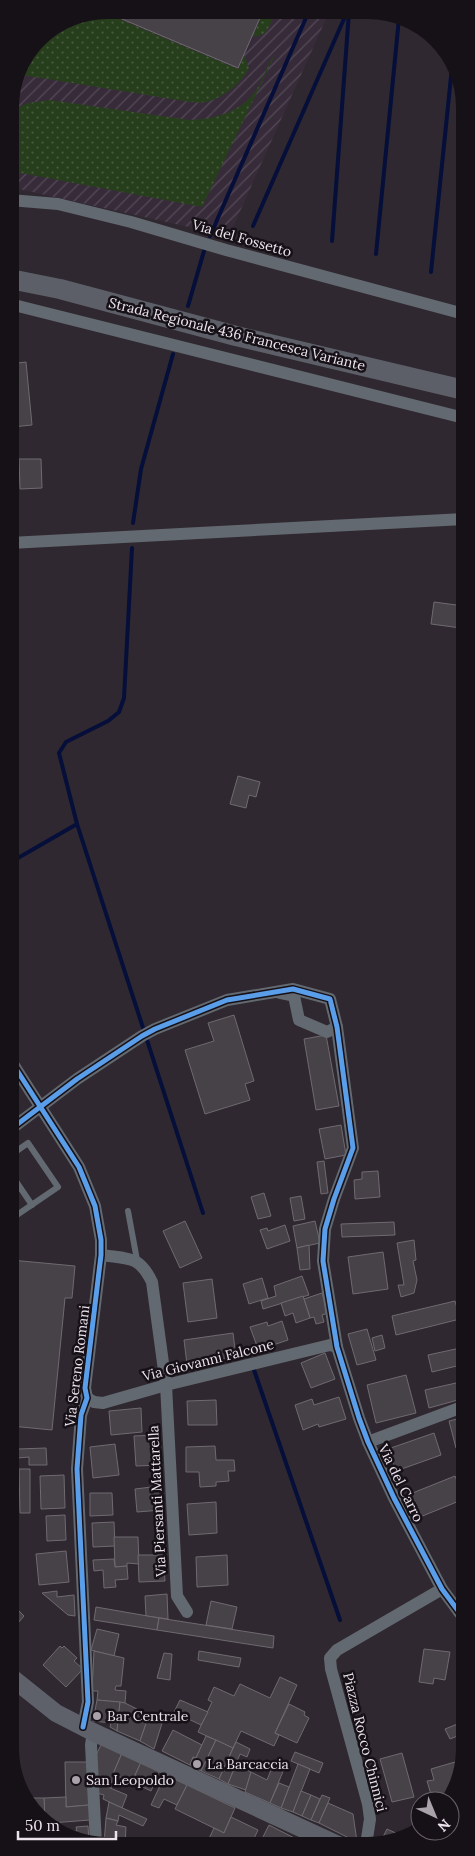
<svg xmlns="http://www.w3.org/2000/svg" width="475" height="1856" font-family="Lora,serif">
<style>
.industrial{fill:url(#industrial-furrows)}
.grass{fill:url(#grass-dots)}
.lines{fill:none;stroke-linecap:round;stroke-linejoin:round}
.stream{stroke:#050f3a;stroke-width:4}
.building{fill:#474148;stroke:#6f6970}
.lane{stroke:#636970;stroke-width:6}
.street{stroke:#636970;stroke-width:12}
.secondary{stroke:#5e6169;stroke-width:18}
.primary{stroke:#5d5f68;stroke-width:20}
.cycleway-casing{stroke:#161017;stroke-width:8}
.cycleway{stroke:#5a9eea;stroke-width:5}
.poi-dot{fill:#aaa2ab;stroke:#161017;stroke-width:2}
.labels{text-anchor:middle;stroke-width:5;stroke-linejoin:round;paint-order:stroke}
.street-label{font-size:14px;fill:#ece3ed;stroke:#161017}
.poi-label{font-size:14px;fill:#ece3ed;stroke:#161017;text-anchor:start}
</style>
<defs>
<pattern id="industrial-furrows" width="10" height="10" patternUnits="userSpaceOnUse" patternTransform="scale(1.25)"><rect width="10" height="10" fill="#372b3a"/><path d="M-1 1l2-2M0 10L10 0M9 11l2-2" fill="none" stroke="#544a57"/></pattern>
<pattern id="grass-dots" width="8" height="8" patternUnits="userSpaceOnUse" patternTransform="scale(1.25)"><rect width="8" height="8" fill="#273e1c"/><path d="M2 2h.1M6 6h.1" fill="none" stroke="#465a3d" stroke-width="1.8" stroke-linecap="round"/></pattern>
</defs>
<rect width="100%" height="100%" fill="#2f2830"/>
<path class="industrial" d="M106,10l223,2 -100,224 -219,-49v-87l28,-62 32,-21z"/>
<g class="grass">
<path d="M100,11l138,58 6,-14 5,13c-7,15 -27,31 -43,34 -5,1 -11,0 -16,0l-168,-27 16,-37 32,-21z"/>
<path d="M264,11h12c-6,12 -8,27 -23,25z"/>
<path d="M275,55l-73,152 -192,-36v-60l18,-8 22,-3 139,20c25,0 56,-9 69,-33 5,-9 9,-19 14,-29z"/>
</g>
<g class="lines">
<g class="stream">
<path d="M253,226l94,-214"/>
<path d="M210,236l99,-225"/>
<path d="M332,241l17,-229"/>
<path d="M376,254l23,-236"/>
<path d="M431,272l21,-205"/>
<path d="M188,306l16,-55"/>
<path d="M133,523l8,-54 32,-115"/>
<path d="M77,824l126,389"/>
<path d="M11,862l66,-38 -18,-71 7,-11 42,-21 11,-9 5,-14 8,-150"/>
<path d="M254,1370l86,250"/>
</g>
</g>
<g class="building">
<path d="M103,11l3,-1 157,1 -25,57z"/>
<path d="M26,362l6,63 -20,2 -2,-63z"/>
<path d="M19,459h22l1,29 -22,1z"/>
<path d="M434,602l30,4 -3,22 -30,-4z"/>
<path d="M238,776l22,6 -4,15 -7,-2 -3,13 -16,-4z"/>
<path d="M234,1015l20,66 -9,3 5,16 -45,14 -20,-64 29,-9 -6,-18z"/>
<path d="M326,1035l13,71 -23,4 -12,-71z"/>
<path d="M341,1125l5,30 -21,4 -6,-30z"/>
<path d="M324,1161l4,32 -7,1 -4,-32z"/>
<path d="M378,1171l2,26 -25,2 -1,-19 8,-1v-7z"/>
<path d="M264,1193l7,23 -13,3 -7,-22z"/>
<path d="M301,1196l4,23 -11,2 -4,-23z"/>
<path d="M185,1221l17,37 -22,10 -17,-37z"/>
<path d="M315,1221l5,22 -23,5 -4,-22z"/>
<path d="M394,1222l1,13 -53,2 -1,-13z"/>
<path d="M285,1225l5,16 -23,8 -7,-19 7,-2 1,3z"/>
<path d="M414,1240l2,20 -3,1 4,19 -3,13 -13,4 -3,-12h6l-7,-42z"/>
<path d="M309,1245l1,24 -10,1 -3,-22z"/>
<path d="M383,1252l5,37 -35,5 -5,-37z"/>
<path d="M11,1260l64,6 -3,32h-7l-13,132 -41,-4z"/>
<path d="M302,1276l7,19 -46,14 -2,-8 15,-5 -2,-10z"/>
<path d="M262,1278l6,20 -19,6 -6,-20z"/>
<path d="M212,1279l5,39 -29,4 -5,-39z"/>
<path d="M322,1293l6,20 -6,2 2,7 -8,2 -2,-7 -4,1 -6,-19z"/>
<path d="M303,1296l7,22 -14,5 -3,-10 -8,3 -4,-13z"/>
<path d="M455,1301l5,18 -64,16 -4,-19z"/>
<path d="M282,1321l6,19 -18,6 -1,-4 -12,4 -7,-19 17,-5 1,4z"/>
<path d="M367,1329l9,31 -19,5 -9,-31z"/>
<path d="M233,1333l3,24 -49,7 -3,-24z"/>
<path d="M382,1335l3,13 -10,3 -3,-13z"/>
<path d="M465,1347v17l-33,8 -4,-17z"/>
<path d="M325,1353l10,26 -24,9 -10,-25z"/>
<path d="M406,1375l10,38 -40,10 -9,-38z"/>
<path d="M465,1381v17l-36,10 -4,-18z"/>
<path d="M339,1397l7,22 -27,8 -1,-3 -15,6 -8,-25 17,-6 2,6z"/>
<path d="M216,1400l1,25h-29l-1,-24z"/>
<path d="M141,1408l1,24 -31,3 -2,-24z"/>
<path d="M465,1417v29l-9,2 -7,-27z"/>
<path d="M434,1433l7,22 -45,16 -8,-22z"/>
<path d="M158,1435l2,30 -24,1 -2,-30z"/>
<path d="M115,1444l4,31 -26,3 -3,-31z"/>
<path d="M215,1446l1,14h18l1,11h-7l1,10 -13,1v4l-16,1 -1,-15h-13v-25z"/>
<path d="M46,1448l1,17h-18v-8l-11,1v-9z"/>
<path d="M19,1469h11v44h-10z"/>
<path d="M64,1475l1,33 -24,1 -1,-33z"/>
<path d="M455,1476l9,23 -44,18 -10,-23z"/>
<path d="M160,1486l2,24 -25,2 -2,-23z"/>
<path d="M90,1493h22l1,22 -23,1z"/>
<path d="M216,1502l1,31 -28,2 -2,-31z"/>
<path d="M65,1515l1,25 -19,1 -1,-25z"/>
<path d="M114,1522l1,24 -22,1 -1,-24z"/>
<path d="M114,1537h24l1,27 -12,-1v3l-12,1z"/>
<path d="M66,1551l3,31 -30,3 -3,-31z"/>
<path d="M138,1555h25l2,26 -26,1z"/>
<path d="M227,1555l1,30 -31,2 -1,-30z"/>
<path d="M114,1559l1,8 12,-1 1,13 -13,1 1,7 -12,1 -1,-18 -9,1 -1,-11z"/>
<path d="M57,1591v6l17,-2 1,21 -7,-1 -26,-22z"/>
<path d="M167,1594l1,25 -22,-3 -1,-20z"/>
<path d="M211,1601l26,6 -5,22 -26,-4z"/>
<path d="M11,1603l13,13 -13,15z"/>
<path d="M96,1607l63,11 -2,12 -63,-10z"/>
<path d="M159,1618l115,18 -1,12 -116,-18z"/>
<path d="M97,1629l22,5 -5,22 -23,-6z"/>
<path d="M60,1646l2,2 2,-2 13,12 -3,3 9,8 -17,18 -23,-22z"/>
<path d="M424,1649l26,3 -5,28 -11,-2 -1,6 -14,-2z"/>
<path d="M94,1651l30,7 -3,28h-5l-1,4 11,1 -1,12 -28,-3 1,-9h-6z"/>
<path d="M199,1651l42,7 -2,9 -41,-7z"/>
<path d="M164,1653l8,1 -2,26 -13,-2z"/>
<path d="M280,1677l17,8 -22,48 4,2 -5,11 -33,-15 -8,17 -35,-16 14,-30 -4,-2 6,-13 20,9 6,-12 30,14z"/>
<path d="M97,1700l23,2 -3,29 -7,-4 1,-4 -18,-2z"/>
<path d="M180,1700l28,12 -7,13 -27,-13z"/>
<path d="M120,1702l5,1 24,12 -9,26 -23,-10z"/>
<path d="M289,1704l16,8 -1,3 5,3 -12,25 -22,-10z"/>
<path d="M149,1715l14,5 -9,29 -14,-8z"/>
<path d="M465,1721v12l-15,6 -5,-10z"/>
<path d="M173,1730l29,15 -6,13 -3,-1 -3,8 -28,-14z"/>
<path d="M206,1736l10,4 -15,31 -11,-6 3,-8 3,1z"/>
<path d="M216,1740l17,8 -14,31 -18,-8z"/>
<path d="M236,1742l14,7 -3,8 -7,-3 -12,30 -9,-5z"/>
<path d="M102,1743l20,10 -9,21 -2,14 -13,-5 -2,-28z"/>
<path d="M295,1752l28,11 -4,10 -28,-12z"/>
<path d="M122,1753l19,9 -9,20 -19,-8z"/>
<path d="M402,1753l12,44 -22,5 -12,-43z"/>
<path d="M65,1762h22l2,43 -23,2z"/>
<path d="M141,1762l19,8 -9,21 -19,-9z"/>
<path d="M455,1762l3,11 -12,28h-13l-6,-20 7,-1 -3,-11z"/>
<path d="M236,1764l15,8 -5,18 -18,-6z"/>
<path d="M298,1764l12,5 -17,43 -12,-4z"/>
<path d="M273,1765l11,4 -14,34 -25,-11 6,-20 16,8z"/>
<path d="M165,1775l22,10 -10,20 -13,-6 -5,9 -8,-3z"/>
<path d="M98,1783l29,12 -5,13 -19,-9 1,-4 -7,-2z"/>
<path d="M279,1783l10,4 -8,21 -11,-5z"/>
<path d="M187,1785l48,23 -11,25 -49,-24z"/>
<path d="M301,1791l10,4 -9,21 -9,-4z"/>
<path d="M311,1795l9,4 -9,21 -9,-4z"/>
<path d="M322,1795l8,3 -11,25 -8,-3z"/>
<path d="M66,1797v10l23,-2 1,15 -39,3 -6,-3 -1,-22z"/>
<path d="M27,1798h17l1,22 -11,-7z"/>
<path d="M109,1802l38,17 -4,7 -24,-11 -1,6 -12,-3z"/>
<path d="M328,1803l25,11 4,28 -38,-19z"/>
<path d="M231,1817l27,13 -7,15h-45l8,-17 10,5z"/>
<path d="M106,1818l12,3 -2,4 10,2 -1,17h-21z"/>
<path d="M269,1825l39,20h-32l-13,-8z"/>
<path d="M88,1826l1,15h-7l-16,-9 11,-1 -1,-4z"/>
<path d="M387,1829l13,6 -21,10z"/>
</g>
<g class="lines">
<g class="lane">
<path d="M11,1155l17,-12 30,44 -47,32"/>
<path d="M11,1174l21,31"/>
<path d="M128,1211l9,49"/>
</g>
<g class="street">
<path d="M10,200l48,4 73,18 95,28 238,64"/>
<path d="M10,304l454,114"/>
<path d="M10,543l454,-24"/>
<path d="M280,993l14,3 5,24 28,12 10,-5"/>
<path d="M11,1061l68,106 16,39 6,34v15l-16,133 2,10 -6,17 -4,54 11,233 -5,25"/>
<path d="M11,1129l66,-50 65,-43 13,-7 72,-29 66,-11 37,10 7,28 16,121 -19,51 -9,30 -2,32 14,86 22,71 9,24 26,56 48,91 23,31"/>
<path d="M101,1255c27,4 38,0 51,27l14,103 11,211 10,16"/>
<path d="M87,1398l7,4 9,1 63,-18 164,-40 7,2"/>
<path d="M368,1442l97,-36"/>
<path d="M93,1732l-2,13 5,99"/>
<path d="M366,1845l4,-26 -2,-15 -37,-135 -1,-11 7,-8 105,-61"/>
</g>
<path class="secondary" d="M11,1677l45,36 37,19 245,113"/>
<path class="primary" d="M10,279l50,10 176,47 228,54"/>
<g class="cycleway-casing">
<g id="cycleway">
<path d="M11,1061l68,106 16,39 6,34v15l-16,133 2,10 -6,17 -4,54 11,233 -5,25"/>
<path d="M11,1129l66,-50 65,-43 13,-7 72,-29 66,-11 37,10 7,28 16,121 -19,51 -9,30 -2,32 14,86 22,71 9,24 26,56 48,91 23,31"/>
</g>
</g>
<use href="#cycleway" class="cycleway"/>
</g>
<g class="poi-dot">
<circle cx="97" cy="1716" r="5"/>
<circle cx="197" cy="1764" r="5"/>
<circle cx="76" cy="1780" r="5"/>
</g>
<g class="labels">
<g class="street-label">
<text transform="translate(242 238) rotate(16)" y="5">Via del Fossetto</text>
<text transform="translate(237 334) rotate(14)" y="5">Strada Regionale 436 Francesca Variante</text>
<text transform="translate(208 1360) rotate(-14)" y="5">Via Giovanni Falcone</text>
<text transform="translate(77 1366) rotate(-83)" y="5">Via Sereno Romani</text>
<text transform="translate(401 1483) rotate(64)" y="5">Via del Carro</text>
<text transform="translate(157 1501) rotate(-93)" y="5">Via Piersanti Mattarella</text>
<text transform="translate(365 1742) rotate(76)" y="5">Piazza Rocco Chinnici</text>
</g>
<g class="poi-label">
<text x="107" y="1721">Bar Centrale</text>
<text x="207" y="1769">La Barcaccia</text>
<text x="86" y="1785">San Leopoldo</text>
</g>
</g>
<path d="M0 0H475V1856H0ZM107 19H368A88 88 0 0 1 456 107V1749A88 88 0 0 1 368 1837H107A88 88 0 0 1 19 1749V107A88 88 0 0 1 107 19Z" fill="#161017" fill-rule="evenodd"/>
<g transform="translate(435 1816) rotate(136)"><circle r="24" fill="#161017" stroke="#6c646d"/>
<path d="M0-4L9 19L0 12L-9 19Z" fill="#aaa2ab"/>
<text y="-8" font-size="14" font-weight="bold" text-anchor="middle" fill="#ece3ed">N</text>
</g>
<path d="M18 1831v8h98v-8" fill="none" stroke="#ece3ed" stroke-width="2.5"/>
<text x="25" y="1831" font-size="15" fill="#ece3ed" stroke="#161017" stroke-width="4" paint-order="stroke">50 m</text>
</svg>
